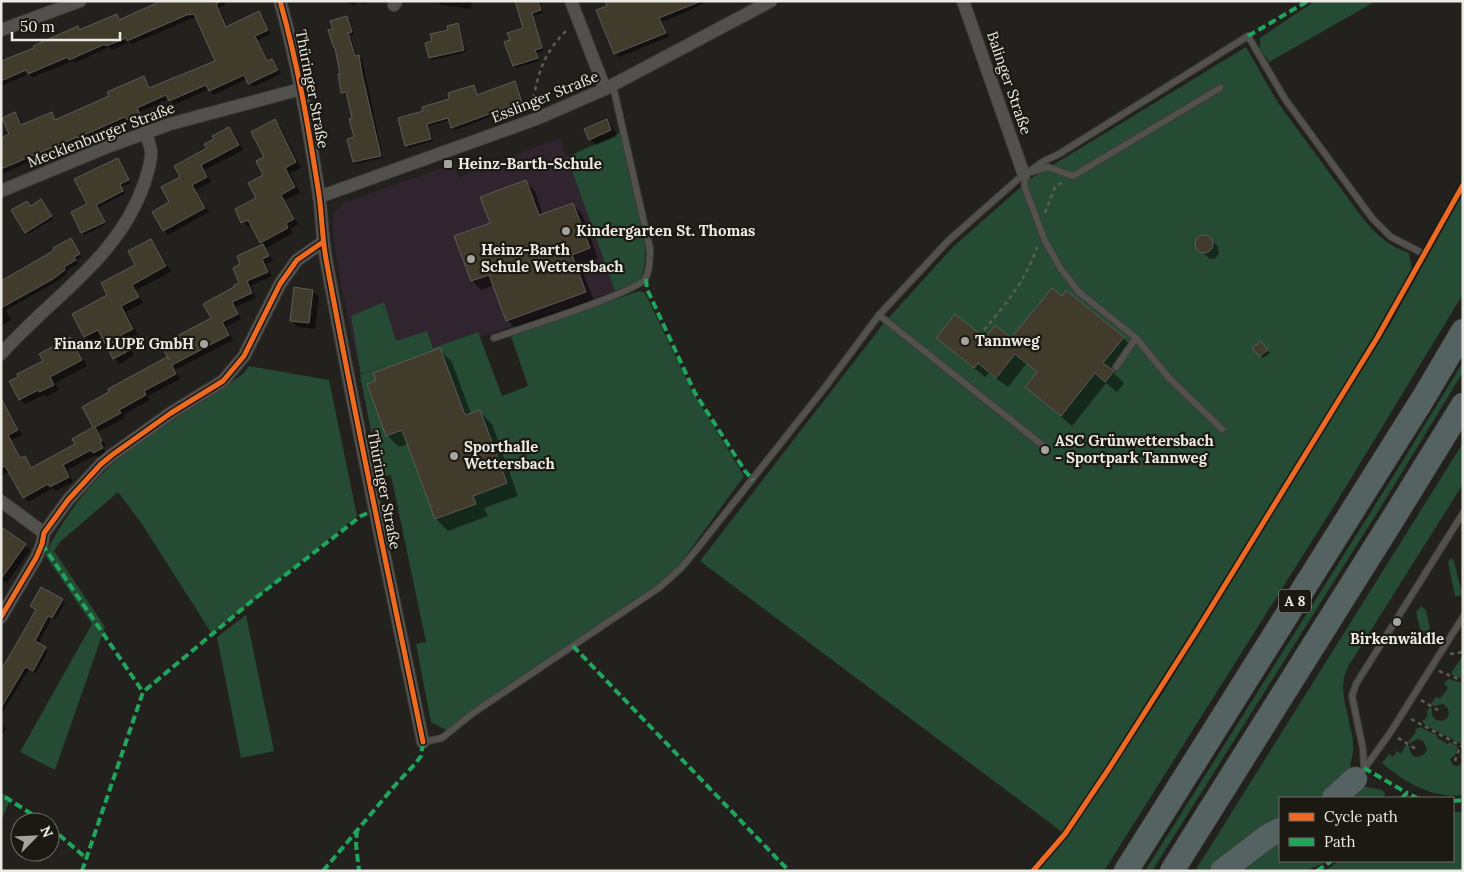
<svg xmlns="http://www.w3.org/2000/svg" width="1464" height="872" font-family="Lora,serif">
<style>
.education{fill:#30242e}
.green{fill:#264b34}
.shadow{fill:#0007}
.building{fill:#413b2b;stroke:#5d5b58}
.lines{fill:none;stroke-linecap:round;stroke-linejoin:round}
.lane-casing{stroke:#3d3b38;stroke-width:8}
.street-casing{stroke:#3d3b38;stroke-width:14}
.highway-casing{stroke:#3d3b38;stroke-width:25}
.path{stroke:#5d5c58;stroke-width:2.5;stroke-dasharray:4 4;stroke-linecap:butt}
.lane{stroke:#53514e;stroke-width:6}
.street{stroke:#53514e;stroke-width:12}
.highway{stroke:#556262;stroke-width:24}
.quiet{stroke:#20a55d;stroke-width:4;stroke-dasharray:8 4;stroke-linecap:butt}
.cycleway-casing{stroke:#1c1912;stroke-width:8}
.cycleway{stroke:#ed6a23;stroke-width:5}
.poi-dot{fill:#a6a49f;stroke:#1c1912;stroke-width:2}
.labels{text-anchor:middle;stroke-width:4.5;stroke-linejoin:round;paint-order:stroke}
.shield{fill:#1c1912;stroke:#aeaba6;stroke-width:1}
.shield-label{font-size:14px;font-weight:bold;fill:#eceae5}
.street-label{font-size:15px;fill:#eceae5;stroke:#1c1912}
.poi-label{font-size:15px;font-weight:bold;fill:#eceae5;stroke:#1c1912;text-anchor:start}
</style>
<rect width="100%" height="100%" fill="#23211d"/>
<path class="education" d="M560,138l55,153 -135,46 -3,-5 -117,43 -19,-89 -8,-54v-18l10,-11 110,-39 6,13z"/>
<g class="green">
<path d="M1315,1h61l-107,61 -9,-13v-11z"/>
<path d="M1246,47l32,56 86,117c13,16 26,26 45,33l3,17 -55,94 -151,245 -105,166 -39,57 -362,-271 184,-238 69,-76 77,-68z"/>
<path d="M620,133l26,114 -2,21 -2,8 -6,7 -21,8 -48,-134z"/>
<path d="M1463,193v101l-124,204 -235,373h-66l29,-33 97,-147 227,-368z"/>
<path d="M639,291l6,2 47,98 52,85 -67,92 -18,18 -213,144 -15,-8 -15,-78 10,-2 -35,-167 -11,1 -20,-101 32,-12 -31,11 -10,-58 33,-14 12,39 31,-10 6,17 45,-16 24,64 26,-10 -17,-50z"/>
<path d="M1463,362v10l-76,125 -235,374h-7l254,-404z"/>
<path d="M249,366l80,14 28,136 -145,118 -70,-110 -24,-32 -58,50 -6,9 51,76 -50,143 -35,-18 72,-128 -47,-69c19,-40 48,-77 83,-104 37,-27 77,-51 115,-77z"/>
<path d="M1463,443v41l-114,181 -5,12 -1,10 1,12 9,41v11l-4,21 -18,20 -9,6h-42v26l-69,47h-16z"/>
<path d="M1451,558l3,3 8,33 -3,2h-4l-7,-34z"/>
<path d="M1421,606l5,4 7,33 -3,3 -6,-1 -8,-33z"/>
<path d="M246,615l28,136 -33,7 -24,-121z"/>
<path d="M1463,656v23l-9,-3 -3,-3z"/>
<path d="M1448,679l15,4v62l-38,-20 -3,-5h3l3,-6 -2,-1 4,-6 2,2v6l4,5 7,1 5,-4c2,-6 0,-10 -5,-13l-9,2 -3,-2 5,-7 4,2 8,-11 -4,-4z"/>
<path d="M1420,727l18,9 -1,2 11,6 2,-2 8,5 -3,8 -5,4 3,6c4,2 8,1 9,-4l-2,-5 3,-7v46c-30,4 -59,-13 -81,-32l7,-9 4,3 4,-6 4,3 5,-10 3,2c0,13 14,15 18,3l-4,-8 -6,-2 -6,4 -3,-1 8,-10 -1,-1 1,-2z"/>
<path d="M1362,786l20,4 3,3 -1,5h-37z"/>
<path d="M2,793l9,5 -10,23v-26z"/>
<path d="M1453,812h10v59h-138l14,-10h114z"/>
<path d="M1280,838v23h48l-22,10h-74z"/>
</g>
<g class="shadow">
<path d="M164,1h59l2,4 -6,3 9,19 31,-14 4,4 8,17 -13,6 10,22 4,-2 4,4 5,10 -28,13 -6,-8 -33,16 -5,-6 -35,16 -5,-6 -29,13 3,7 -11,4 -3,-2 -46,21 -2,-2 -80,34v-35l10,-4 4,-22 4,4 4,8 28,-12 6,8 53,-24 33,-20 4,5 3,7 66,-27 -19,-44h-4l-61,26 -2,-2 -18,8 -3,-3 -34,16 -2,-2 -40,16 -4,-3 -28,12v-30l5,3 30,-10 42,-21 3,3 36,-15 4,4z"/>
<path d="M344,1h24l-2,4 -9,-4 -2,5z"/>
<path d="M438,1h34l-1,8 -30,-4z"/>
<path d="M516,1h24l3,12 -9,3 9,35 -6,2 2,8 -23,7 -2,-2 -8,-24 5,-2 13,-11z"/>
<path d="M668,1h39l-20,11 -25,10 7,15 -50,20 -4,-4z"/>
<path d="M347,17l3,3 4,14 -4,1 7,22 2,-1 3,3 21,99 -27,6 -2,-2 1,-24 -2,-19 -5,-24h-3l-2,-2 -1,-18 -7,-46z"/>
<path d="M457,24l3,3 6,25 -33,8 -3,-2 3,-16z"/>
<path d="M514,83l3,2 7,19 -69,26 -5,-10 -21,6 4,15 -24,7 -2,-3 18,-34 26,-11 23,-14 5,10z"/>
<path d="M606,120l6,6 5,10 -21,9 -6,-6z"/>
<path d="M274,121l6,5 21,42 -11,5 10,20 -15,7 13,24 -8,5 3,4 -27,15 7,13 -7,3 6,12 -21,10 5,12 -21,9 6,12 -15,8 7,13 -58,30 5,9 -32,17 2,4 -27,15 2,3 -27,14 8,14 -3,1 3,6 -8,4 -2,-2 -29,15 6,12 -17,9 -3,-3 -25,14 -4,-5 -14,-26 -7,4 -2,-2v-65l3,-2 5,5 13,24 -11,5 10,19 3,-1 8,11 44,-24 19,-17 -11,-20 87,-46 10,-21 32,-22 28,-36 1,-18 -4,-8 26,-12 -12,-20 -4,2 -4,-4 10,-5 3,-19 8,-23 1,-19z"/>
<path d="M229,128l5,5 9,17 -38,20 6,12 -15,8 13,22 -41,23 -4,-5 7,-27 10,-26z"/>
<path d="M118,159l13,24 -10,4 4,7 -27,13 8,17 -21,11 -3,-3 7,-28z"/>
<path d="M525,182l10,9 8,24 29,-11 10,10 16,44 -18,6 14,37 -78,28 -9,-9 -13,-35 -13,5 -9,-10 19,-56z"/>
<path d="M41,201l12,18 -25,15 -2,-2 5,-25z"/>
<path d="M1206,236l12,10 1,7 -3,5 -6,1 -12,-10 -2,-6 3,-5z"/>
<path d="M71,239l11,18 -6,3 2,4 -12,7 1,3 -11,8 -50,28 5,10 -10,6v-36z"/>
<path d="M151,240l5,6 15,26 -35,18 7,13 -17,9 12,22 -12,6 8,15 -14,9 -6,-6 -12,-22 -11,6 -6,-6 24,-40 28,-30z"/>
<path d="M313,291l6,6 -4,32 -18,-2 -6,-7z"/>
<path d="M938,337l74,3 111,-2 11,10 -20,25 10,10 -7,9 -11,-9 -34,43 -45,-39 11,-14 -11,-10 -19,24 -19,-14 -4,4 -36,-29z"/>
<path d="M70,339l5,6 12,21 -32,17 4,7 -13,7 -3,-2 -18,9 -5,-5 25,-37z"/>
<path d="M1264,345l6,8 -7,5 -9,-10z"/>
<path d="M440,350l12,12 19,52 8,-3 13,13 26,72 -34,12 4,8 -40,15 -12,-12 -28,-75 -9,3 -12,-12z"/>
<path d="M1,529l29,21 -23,33 -6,-4z"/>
<path d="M62,600l3,3 -10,17 -3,-2 -14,26 10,7 -12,22 -6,-4 -3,3 -26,43v-44l21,-36z"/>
<path d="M1,724l5,4 -5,8z"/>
</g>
<g class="building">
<path d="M161,1h61l-6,3 10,23 33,-16 9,19 -13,6 12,25 5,-2 6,11 -30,14 -4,-9 -35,16 -3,-6 -37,16 -3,-6 -29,13 3,6 -13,6 -2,-3 -48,21v-1l-76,32v-31l8,-4 -7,-16 13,-6 6,13 31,-13 3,8 54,-24 -2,-4 37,-16 5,12 66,-27 -21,-47 -5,1v-1l-62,27 -1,-3 -20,8 -1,-2 -36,16 -1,-3 -40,17 -2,-4 -25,11v-20l33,-13 -1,-2 45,-20 1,4 38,-16 2,6z"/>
<path d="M515,1h23l3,9 -9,3 10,35 -7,2 3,8 -25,8 -9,-24 6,-2 -3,-7 16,-5z"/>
<path d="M605,1h94v1l-40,16 7,15 -52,21 -18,-44 11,-4z"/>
<path d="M347,16l5,16 -4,1 7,23 4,-1 3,19 19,82 -28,6 -6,-23 7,-2 -5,-18 3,-1 -6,-26 -5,1 -3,-19h2l-5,-26h-1l-6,-18 5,-1 -3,-8z"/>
<path d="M458,23l6,27 -35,8 -4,-15 7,-2 -2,-7 18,-4 -1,-4z"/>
<path d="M515,81l7,21 -71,26 -3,-10 -21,6 4,15 -26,7 -7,-28 25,-7 -1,-4 27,-8 -1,-6 26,-8 3,10z"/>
<path d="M275,119l21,43 -11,6 10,19 -14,8 13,24 -8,4 2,5 -28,15 -12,-23 -7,3 -6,-14 21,-11 -8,-15 15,-8 -7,-14 8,-4 -13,-25z"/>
<path d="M607,119l4,11 -22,10 -5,-11z"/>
<path d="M229,127l10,18 -38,20 6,12 -15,8 13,23 -42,23 -11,-19 17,-10 -8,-15 19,-10 -6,-11 33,-18 -3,-4 10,-5 -2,-3z"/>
<path d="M118,158l11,22 -9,4 3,7 -27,14 9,17 -24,11 -10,-21 16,-8 -13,-25z"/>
<path d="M526,180l13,35 34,-12 17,45 -18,7 14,37 -80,29 -17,-46 -18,6 -17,-45 36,-13 -10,-26z"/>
<path d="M41,199l11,17 -27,17 -14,-23 16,-9 4,5z"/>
<circle cx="1204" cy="244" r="9"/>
<path d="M71,238l9,16 -6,3 2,3 -12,7 1,3 -12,9 -52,29v-27l40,-23 13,-8 -1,-2z"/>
<path d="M151,239l15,27 -34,19 7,12 -18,9 12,23 -12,6 9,15 -17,9 -15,-29 -14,7 -12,-23 35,-19 -6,-12 34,-18 -7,-14z"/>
<path d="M263,244l6,12 -7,3 6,13 -21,9 5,12 -20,9 6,12 -16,8 7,13 -57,30 4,9 -32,17 2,4 -27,15 2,3 -26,14 7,14 -2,1 3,6 -10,5 -2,-3 -28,15 6,12 -19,10 -2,-3 -25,14 -18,-32 -4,2v-70l17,32 -10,5 12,23 5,-2 6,12 44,-24 -3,-5 21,-12 -11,-20 27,-15 -1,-3 33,-18 26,-14 2,3 -6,-11 17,-9 -3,-4 34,-18 -8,-14 31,-17v-2l5,-2 -6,-15 7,-4 -3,-8z"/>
<path d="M294,287l19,3 -4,33 -19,-2z"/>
<path d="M1052,288l10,8 4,-6 58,47 -21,26 11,8 -9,11 -10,-9 -34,43 -36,-29 12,-15 -22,-18 -19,24 -18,-15 -4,5 -38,-30 19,-24 30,24 10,-13 16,13z"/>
<path d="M70,337l12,23 -32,17 4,8 -15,7 -1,-2 -19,10 -10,-19 9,-4 -1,-3 26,-13 -4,-7z"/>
<path d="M1261,341l7,9 -9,6 -7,-8z"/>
<path d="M440,348l25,67 15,-5 27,73 -34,13 3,8 -41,15 -33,-89 -16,6 -19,-52 9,-3 -3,-8z"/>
<path d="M1,527l25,17 -25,35z"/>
<path d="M41,587l22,12 -11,19 -4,-2 -13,25 11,6 -13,24 -7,-4 -2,2 -23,39v-38l35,-60 -6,-4z"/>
</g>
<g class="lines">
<g class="lane-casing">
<g id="lane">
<path d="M1032,172l16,-5 25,9 147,-88"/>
<path d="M1024,175l1,13 20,53 16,28 18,23 57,46 33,40 53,51"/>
<path d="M879,315l167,133"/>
<path d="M494,338c23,-8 141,-45 151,-59 5,-7 5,-21 5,-30l-37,-163"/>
<path d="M1116,367l20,-29"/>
<path d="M423,742l19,-4 31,-25 187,-126 21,-19 16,-19 129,-163 53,-71 69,-74 69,-61 27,-19 15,-7 189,-118 37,63 87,119 19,19 33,17"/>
<path d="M1364,768l-1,-19 -11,-53 4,-12 107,-171"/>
<path d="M1364,769l26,-36 73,-116"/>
</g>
</g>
<g class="street-casing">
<g id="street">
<path d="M280,1c18,63 29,129 39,194 3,21 3,42 7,64 29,161 64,322 97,483"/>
<path d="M571,1l34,88"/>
<path d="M963,1l61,174"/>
<path d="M394,5l2,-4"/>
<path d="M1,30l79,-29"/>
<path d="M1,191l106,-44 63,-23 131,-35"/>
<path d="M319,197l217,-78 69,-30 166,-88"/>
<path d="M1,354c50,-57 117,-95 143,-170 3,-9 8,-24 7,-33 -1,-6 -4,-13 -5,-19"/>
<path d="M1,501l43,32"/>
<path d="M1,617l35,-59 6,-14 2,-11 24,-33 33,-36 11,-9 59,-42 52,-32 21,-25 36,-72 17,-24 26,-18"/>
</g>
</g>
<g class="highway-casing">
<g id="highway">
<path d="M1334,798l21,-19"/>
<path d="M1126,871l298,-474 39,-66"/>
<path d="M1172,871l222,-354 69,-112"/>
<path d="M1222,871l46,-35 12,-6"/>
</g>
</g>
<g class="path">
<path d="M532,106c6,-33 11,-53 36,-77"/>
<path d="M1045,213l10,-26 8,-5"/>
<path d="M984,330c23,-28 41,-48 53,-83"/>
<path d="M1450,654l13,-2"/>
<path d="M1439,671l24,10"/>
<path d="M1421,700l20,12"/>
<path d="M1411,719l52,28"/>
<path d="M1398,738l18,11"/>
<path d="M1455,761l5,-15"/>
</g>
<use href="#lane" class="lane"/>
<use href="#street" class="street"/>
<use href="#highway" class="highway"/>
<g class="quiet">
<path d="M1248,36l60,-35"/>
<path d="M646,279l1,10 48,104 50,78 8,9"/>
<path d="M42,544l101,148"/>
<path d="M573,646l216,225"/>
<path d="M1364,768l43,25"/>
<path d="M5,797l39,25"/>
<path d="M1402,798l5,-5 10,5"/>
<path d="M1453,801l10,-1"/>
<path d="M50,827l36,31"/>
<path d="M357,830l-1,14 3,27"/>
<path d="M82,871l61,-179 110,-92 108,-84 13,-6"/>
<path d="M323,871l74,-88 18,-19 6,-8 2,-14"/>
<path d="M1317,871l14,-10"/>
</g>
<g class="cycleway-casing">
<g id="cycleway">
<path d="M280,1c18,63 29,129 39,194 3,21 3,42 7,64 29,161 64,322 97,483"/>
<path d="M1,617l35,-59 6,-14 2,-11 24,-33 33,-36 11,-9 59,-42 52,-32 21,-25 36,-72 17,-24 26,-18"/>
<path d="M1033,871l32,-37 45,-67 86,-135 181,-294 86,-153"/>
</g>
</g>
<use href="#cycleway" class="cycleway"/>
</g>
<g class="poi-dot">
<rect x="443" y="159" width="10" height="10" rx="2.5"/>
<circle cx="566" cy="231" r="5"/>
<circle cx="471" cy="259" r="5"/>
<circle cx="965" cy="341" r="5"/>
<circle cx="204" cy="344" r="5"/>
<circle cx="1045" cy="450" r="5"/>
<circle cx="454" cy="456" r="5"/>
<circle cx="1397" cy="622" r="5"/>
</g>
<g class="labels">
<rect class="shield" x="1279" y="589.5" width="32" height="23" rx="4"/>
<g class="shield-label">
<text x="1295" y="606">A 8</text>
</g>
<g class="street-label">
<text transform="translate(1009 83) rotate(71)" y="5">Balinger Straße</text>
<text transform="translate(312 89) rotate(79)" y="5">Thüringer Straße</text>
<text transform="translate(545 97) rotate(-22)" y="5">Esslinger Straße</text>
<text transform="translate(101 135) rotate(-21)" y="5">Mecklenburger Straße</text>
<text transform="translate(384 490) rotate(79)" y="5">Thüringer Straße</text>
</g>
<g class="poi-label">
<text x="458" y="169">Heinz-Barth-Schule</text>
<text x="576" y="236">Kindergarten St. Thomas</text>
<text x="481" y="255">Heinz-Barth<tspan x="481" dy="17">Schule Wettersbach</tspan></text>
<text x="975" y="346">Tannweg</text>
<text x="194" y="349" text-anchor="end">Finanz LUPE GmbH</text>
<text x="1055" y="446">ASC Grünwettersbach<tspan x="1055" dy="17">- Sportpark Tannweg</tspan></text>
<text x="464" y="452">Sporthalle<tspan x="464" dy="17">Wettersbach</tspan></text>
<text x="1397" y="644" text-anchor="middle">Birkenwäldle</text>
</g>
</g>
<rect width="1464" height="872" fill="none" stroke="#eceae5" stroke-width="5"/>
<rect x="1279" y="797" width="175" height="65" fill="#1c1912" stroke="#6f6d66"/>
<rect x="1289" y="813" width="25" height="8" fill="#ed6a23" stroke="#6f6d66"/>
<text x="1324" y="822" font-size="15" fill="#eceae5">Cycle path</text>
<rect x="1289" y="838" width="25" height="8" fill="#20a55d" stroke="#6f6d66"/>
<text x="1324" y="847" font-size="15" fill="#eceae5">Path</text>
<g transform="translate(35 837) rotate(66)"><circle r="24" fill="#1c1912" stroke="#6f6d66"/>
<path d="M0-4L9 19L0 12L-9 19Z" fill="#a6a49f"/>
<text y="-8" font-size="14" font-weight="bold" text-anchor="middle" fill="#eceae5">N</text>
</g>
<path d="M12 32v8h108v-8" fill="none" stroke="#eceae5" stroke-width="2.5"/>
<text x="20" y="32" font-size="15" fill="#eceae5" stroke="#1c1912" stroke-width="4" paint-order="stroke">50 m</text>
</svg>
